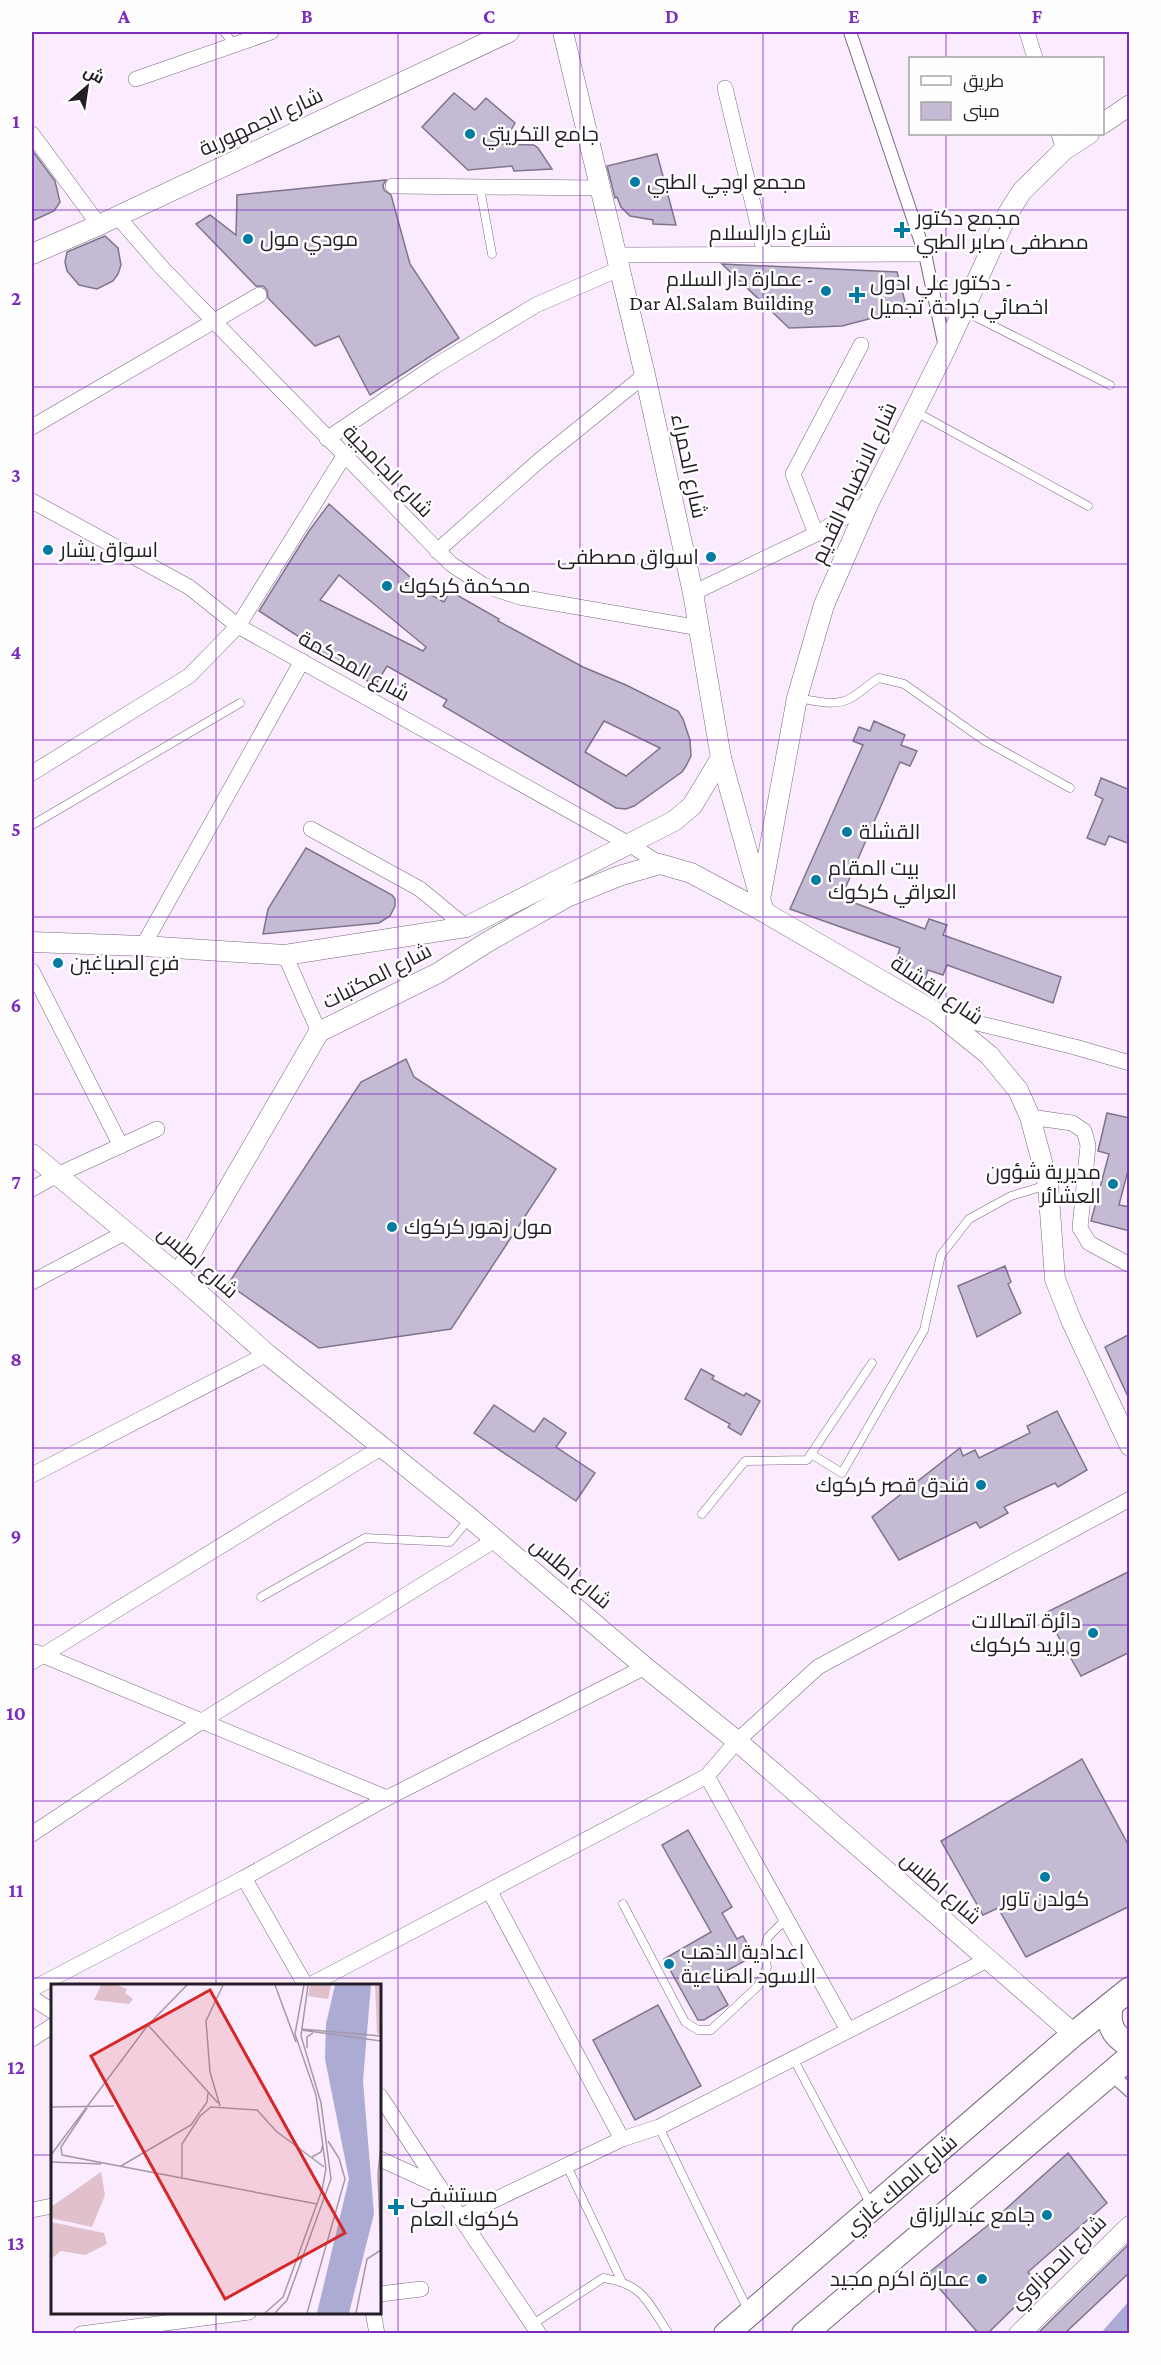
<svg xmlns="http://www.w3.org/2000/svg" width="1161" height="2365" font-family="'Crimson Pro',Cairo,serif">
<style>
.water{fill:#ababd4}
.building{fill:#c4bad4;stroke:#7e758c;stroke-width:1.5;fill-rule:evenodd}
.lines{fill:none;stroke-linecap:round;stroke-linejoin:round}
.service-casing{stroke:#7a697d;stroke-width:9}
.pedestrian-casing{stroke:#7a697d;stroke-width:14}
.minor-casing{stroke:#7a697d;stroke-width:16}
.tertiary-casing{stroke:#7a697d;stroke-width:21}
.primary-casing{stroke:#7a697d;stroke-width:26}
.service{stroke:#fff;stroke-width:8}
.pedestrian{stroke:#fff;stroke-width:12}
.minor{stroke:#fff;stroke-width:15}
.tertiary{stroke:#fff;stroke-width:20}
.primary{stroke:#fff;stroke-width:24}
.grid{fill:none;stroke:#7b2cbf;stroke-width:1.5;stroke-opacity:0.55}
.poi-dot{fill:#027ba3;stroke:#fefefe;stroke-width:2}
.labels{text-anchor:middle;stroke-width:5;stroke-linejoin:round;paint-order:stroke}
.street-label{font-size:21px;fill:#251e27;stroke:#fefefe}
.poi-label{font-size:21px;fill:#251e27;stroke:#fefefe;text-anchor:start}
.inset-road{fill:none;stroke:#a599a8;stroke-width:1.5}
.view{fill:#d62828;fill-opacity:0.15;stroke:#d62828;stroke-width:3}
.inset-edge{fill:none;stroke:#251e27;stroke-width:3}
.neatline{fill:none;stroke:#7b2cbf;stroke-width:2}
.grid-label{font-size:20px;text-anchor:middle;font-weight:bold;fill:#7b2cbf}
</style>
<rect width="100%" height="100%" fill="#fbebfe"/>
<path class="water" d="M1129,2301v32h-28z"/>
<g class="building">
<path d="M454,93l21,17 11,-12 29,25 -12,21 31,1 4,3 14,21 -38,2 -2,-5 -44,4 -46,-43z"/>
<path d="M32,150l23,31 5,21 -6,9 -22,10z"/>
<path d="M657,154l19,71 -23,-1v-4l-23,-4 -9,-9 -4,-10 -2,1 -8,-32z"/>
<path d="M386,180l-3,5 1,5 7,5 19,69 49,74 -89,57 -31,-59 -24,10 -47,-48 -1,-8 -4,-4h-7l-60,-62 14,-9 26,20 1,-40z"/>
<path d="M105,236l13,12 3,17 -3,9 -5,7 -16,8 -18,-4 -12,-14 -2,-9 2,-10z"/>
<path d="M722,264l175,8 10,37 -65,17 -53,2z"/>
<path d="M329,504l100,90 15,8 6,-11 49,28 -1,2 85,46 43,18 52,26 5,8 7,21 1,16 -5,10 -4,6 -48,34 -8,3 -10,-1 -173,-102 4,-6 -60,-34 -12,20 -116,-75 50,-80zM339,575l87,72 -3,4 -103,-51zM604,721l56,27 -34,28 -41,-24z"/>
<path d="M874,721l31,14 -4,10 16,6 -7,15 -10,-4 -59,136 84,31 4,-10 18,6 -4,10 118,42 -8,26 -106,-38 -4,10 -15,-5 -3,9 -17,-6 4,-10 -15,-5 3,-10 -110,-39 73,-164 -10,-4 6,-14 11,4z"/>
<path d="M1101,778l29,12v54l-21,-8 -4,9 -18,-7 16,-39 -8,-4z"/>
<path d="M306,848l86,47 3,4v7l-5,10 -11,7 -116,11 5,-25z"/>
<path d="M406,1059l8,18 142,92 -105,160 -132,19 -91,-64 133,-202z"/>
<path d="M1107,1113l23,5v45l-11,42 11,2v24l-39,-10 18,-67 -11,-3z"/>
<path d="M1005,1266l6,16 -3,2 13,29 -44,24 -19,-51z"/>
<path d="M1130,1334v67l-25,-54z"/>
<path d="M701,1369l13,7 -2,3 32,17 2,-3 14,8 -19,34 -13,-8 2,-3 -45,-25z"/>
<path d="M494,1405l40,27 10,-14 22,15 -10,14 39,26 -19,28 -102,-68z"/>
<path d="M1057,1411l30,59 -29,17 -3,-4 -51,24 4,6 -28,15 -4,-6 -77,38 -27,-43 88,-69 3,8 12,-6 4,8 51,-25 -3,-7z"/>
<path d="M1130,1571v81l-49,24 -36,-63z"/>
<path d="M1082,1759l48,89v58l-104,51 -28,-49 -15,7 -42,-74z"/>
<path d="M688,1830l44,77 -10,6 15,26 6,-3 11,20 -41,22 15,27 -24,15h-6l-34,-61 47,-27 -49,-87z"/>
<path d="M658,2005l43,81 -66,34 -42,-80z"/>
<path d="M1068,2153l39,50 -79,69 10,12 -51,50h-8l-52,-60 60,-48z"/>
<path d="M1130,2243v29l-66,62h-27z"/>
</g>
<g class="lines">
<g class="service-casing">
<g id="service">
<path d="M224,32l10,12"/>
<path d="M480,188l12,66"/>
<path d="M964,311l146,74"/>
<path d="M916,412l172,94"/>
<path d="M798,698c17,3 38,9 53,0 10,-6 18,-14 28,-20l25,6 81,57 85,47"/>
<path d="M32,825l208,-122"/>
<path d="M811,1454l31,19 82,-143 17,-75 28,-36 42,-23 36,-11"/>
<path d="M702,1514l43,-53 62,-1 65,-97"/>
<path d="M261,1597l104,-59 85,4 19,-23"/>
<path d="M623,1904l62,118 13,8h13l47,-44 9,-19 -3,-16 4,-14 18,-18"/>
<path d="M793,2058l78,147"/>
<path d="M659,2127l90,185"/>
<path d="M567,2166l54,114"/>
<path d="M533,2324l70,-46c41,6 44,24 66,56"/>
</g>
</g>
<g class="pedestrian-casing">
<g id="pedestrian">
<path d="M850,32l75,222 20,93"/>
<path d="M1110,2073l20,18"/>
</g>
</g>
<g class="minor-casing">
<g id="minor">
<path d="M1027,32l8,26"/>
<path d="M136,79l135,-47"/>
<path d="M725,88l40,166"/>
<path d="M32,134l67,91"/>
<path d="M1059,134l5,16"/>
<path d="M393,186l205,2"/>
<path d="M117,216l47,54 287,294 32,21 37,12 180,31"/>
<path d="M615,255l310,-1"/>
<path d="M32,427l227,-132"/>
<path d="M327,439l108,-73 101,-61 83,-36"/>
<path d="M32,501l157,86 49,39 391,218 31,20"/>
<path d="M816,534l-23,-60 68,-129"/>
<path d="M437,551l104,-92 104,-84"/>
<path d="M693,593l123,-59 53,-32"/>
<path d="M32,773l157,-97 49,-50 106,-170"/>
<path d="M311,829l109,60 46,38"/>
<path d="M143,946l159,-285"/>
<path d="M285,955l34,77"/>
<path d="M32,971l89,175"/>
<path d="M940,1014l135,33 55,16"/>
<path d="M1030,1117l42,6 12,8 4,14 -8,83 9,15 41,22"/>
<path d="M32,1189l25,-14 100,-46"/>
<path d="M32,1282l94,-50"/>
<path d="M32,1475l235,-121"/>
<path d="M35,1652l352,146"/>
<path d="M32,1662l350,-215"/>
<path d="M707,1776l141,254"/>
<path d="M32,1834l170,-113 293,-181"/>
<path d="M244,1878l62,108"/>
<path d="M490,1892l132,247"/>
<path d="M308,1986l399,-210 30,-35 81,-74 312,-168"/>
<path d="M32,1989l212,-111 143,-80 258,-131"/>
<path d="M32,1998l20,13"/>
<path d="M32,2039l20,-13"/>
<path d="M380,2096l59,90"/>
<path d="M380,2159l59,27 100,148"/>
<path d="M32,2210l20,-4"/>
<path d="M459,2217l163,-78 37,-12 328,-167"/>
<path d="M380,2294l41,-5"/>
<path d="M373,2312l4,22"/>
<path d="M81,2334l168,-22"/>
</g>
</g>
<g class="tertiary-casing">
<g id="tertiary">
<path d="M563,32l82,343 48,218 28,165 43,154"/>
<path d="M1102,124l28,-19"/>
<path d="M32,254l67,-29 410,-193"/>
<path d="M761,894l36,-196 27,-93 45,-103 77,-154 61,-133 15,-24 42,-41 25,-16"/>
<path d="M32,942l111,4 142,9 181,-28 208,-106 18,-15 29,-48"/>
<path d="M32,1154l146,121 89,79 203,164 175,149 92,74 337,293"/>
<path d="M178,1275l141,-243 119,-59 51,-32 78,-44 52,-21 41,-12 31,9 73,39 173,101 52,42 29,35 12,27 18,67 7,95 16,41 59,126"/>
<path d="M1019,2334l111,-108"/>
</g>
</g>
<g class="primary-casing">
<g id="primary">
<path d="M1111,2005c-4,19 1,31 19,40"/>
<path d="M726,2334l348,-300 56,-45"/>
<path d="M804,2334l326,-277"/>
</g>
</g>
<use href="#service" class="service"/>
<use href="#pedestrian" class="pedestrian"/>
<use href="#minor" class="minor"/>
<use href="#tertiary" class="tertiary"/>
<use href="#primary" class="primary"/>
</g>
<path class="grid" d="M216,32v1954M398,32v2302M580,32v2302M763,32v2302M946,32v26M946,134v2200M32,210h1098M32,387h1098M32,564h1098M32,740h1098M32,917h1098M32,1094h1098M32,1271h1098M32,1448h1098M32,1625h1098M32,1801h1098M32,1978h1098M32,2155h20M380,2155h750M216,2312v22"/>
<g class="poi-dot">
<circle cx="470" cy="134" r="6"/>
<circle cx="635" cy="182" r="6"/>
<path d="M899 221h6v6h6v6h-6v6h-6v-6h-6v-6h6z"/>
<circle cx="248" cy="239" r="6"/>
<circle cx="826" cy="291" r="6"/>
<path d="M854 286h6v6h6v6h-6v6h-6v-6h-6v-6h6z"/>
<circle cx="48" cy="550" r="6"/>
<circle cx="711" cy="557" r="6"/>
<circle cx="387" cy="586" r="6"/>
<circle cx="847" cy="832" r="6"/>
<circle cx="816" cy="880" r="6"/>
<circle cx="58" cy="963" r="6"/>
<circle cx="1113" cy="1184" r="6"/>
<circle cx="392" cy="1227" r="6"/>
<circle cx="981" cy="1485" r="6"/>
<circle cx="1093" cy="1633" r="6"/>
<circle cx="1045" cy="1877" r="6"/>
<circle cx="669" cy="1964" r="6"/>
<path d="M393 2198h6v6h6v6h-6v6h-6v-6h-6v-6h6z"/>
<circle cx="1047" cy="2215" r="6"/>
<circle cx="982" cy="2279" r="6"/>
</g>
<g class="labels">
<g class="street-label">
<text transform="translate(261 122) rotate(-25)" y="7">شارع الجمهورية</text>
<text x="770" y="240">شارع دارالسلام</text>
<text transform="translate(689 466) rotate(78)" y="7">شارع الحمراء</text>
<text transform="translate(388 471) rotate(46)" y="7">شارع الجامجية</text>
<text transform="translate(854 483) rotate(-65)" y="7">شارع الانضباط القديم</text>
<text transform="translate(354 666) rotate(29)" y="7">شارع المحكمة</text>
<text transform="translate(377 976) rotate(-27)" y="7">شارع المكتبات</text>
<text transform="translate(937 990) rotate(34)" y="7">شارع القشلة</text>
<text transform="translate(198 1262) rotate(41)" y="7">شارع اطلس</text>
<text transform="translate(571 1573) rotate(40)" y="7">شارع اطلس</text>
<text transform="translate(941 1888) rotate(41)" y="7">شارع اطلس</text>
<text transform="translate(901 2185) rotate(-41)" y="7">شارع الملك غازي</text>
<text transform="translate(1058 2262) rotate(-44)" y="7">شارع الحمزاوي</text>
</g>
<g class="poi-label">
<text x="482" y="141">جامع التكريتي</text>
<text x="647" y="189">مجمع اوچي الطبي</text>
<text x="916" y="225">مجمع دكتور<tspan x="916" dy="24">مصطفى صابر الطبي</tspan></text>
<text x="260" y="246">مودي مول</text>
<text x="814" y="286" text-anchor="end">عمارة دار السلام -<tspan x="814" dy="24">Dar Al.Salam Building</tspan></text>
<text x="870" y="290">دكتور علي ادول -<tspan x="870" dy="24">اخصائي جراحة، تجميل</tspan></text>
<text x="60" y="557">اسواق يشار</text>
<text x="699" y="564" text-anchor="end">اسواق مصطفى</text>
<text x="399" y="593">محكمة كركوك</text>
<text x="859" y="839">القشلة</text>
<text x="828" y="875">بيت المقام<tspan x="828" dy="24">العراقي كركوك</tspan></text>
<text x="70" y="970">فرع الصباغين</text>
<text x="1101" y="1179" text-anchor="end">مديرية شؤون<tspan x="1101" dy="24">العشائر</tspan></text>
<text x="404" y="1234">مول زهور كركوك</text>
<text x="969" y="1492" text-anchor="end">فندق قصر كركوك</text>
<text x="1081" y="1628" text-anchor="end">دائرة اتصالات<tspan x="1081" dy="24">و بريد كركوك</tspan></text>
<text x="1045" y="1906" text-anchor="middle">کولدن تاور</text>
<text x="681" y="1959">اعدادية الذهب<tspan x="681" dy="24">الاسود الصناعية</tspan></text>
<text x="410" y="2202">مستشفى<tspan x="410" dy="24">كركوك العام</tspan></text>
<text x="1035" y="2222" text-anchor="end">جامع عبدالرزاق</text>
<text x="970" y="2286" text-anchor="end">عمارة اكرم مجيد</text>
</g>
</g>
<g transform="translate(51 1984)">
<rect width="330" height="330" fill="#fbebfe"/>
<path d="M50,1h16l10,4 -2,4 8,6 -4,5 -35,-4zM259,1h21l-3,14 -20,-3zM324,1h6v49h-4zM50,188l4,23 -13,32 -41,-9v-11zM0,238l53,11 3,11 -22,11 -24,-4 -9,7z" fill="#e0c0ca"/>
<path d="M284,1h36l-8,96 11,133 -25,99h-32l32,-134 -24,-120 1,-35z" fill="#ababd4"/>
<path class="inset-road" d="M224,1l21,57M97,41l70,78M250,45l80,7M250,46l80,11M256,64v-11l6,-4M169,122l-10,-34 -4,-51 17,-36M0,123l63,-1M36,124l-26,39 1,8 255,49M330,160l-3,30 3,80M0,171l97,-130 39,-40M261,173l9,-5 2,-8M0,178l50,2M70,182l70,-41 16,-23 1,-9M131,193v-33l18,-28 11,-9 46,3 19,21 48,36M214,329l18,-16 39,-107 4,-21 -10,-74 -21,-61 9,-49M224,329l12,-13 44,-121 -10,-76 -20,-67 7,-51M256,329l38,-134 -6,-21 -11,-17M305,329l11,-54 14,-9"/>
<path class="view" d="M159,6l135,243 -120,66 -134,-243z"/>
<rect width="330" height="330" class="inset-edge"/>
</g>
<rect width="1161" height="2365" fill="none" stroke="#fefefe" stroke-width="66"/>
<rect x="909" y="57" width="195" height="78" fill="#fefefe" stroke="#a7a4a8" stroke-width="1.5"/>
<rect x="921" y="76" width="30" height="9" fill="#ffffff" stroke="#a7a4a8" stroke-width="1.5"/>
<text x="963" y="87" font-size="18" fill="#251e27">طريق</text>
<rect x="921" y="102" width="30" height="18" fill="#c4bad4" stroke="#a7a4a8" stroke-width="1.5"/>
<text x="963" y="117" font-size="18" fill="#251e27">مبنى</text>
<g transform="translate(87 87) rotate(29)" stroke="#fefefe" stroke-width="4.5" paint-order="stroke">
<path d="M0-4.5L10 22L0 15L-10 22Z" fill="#251e27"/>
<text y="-9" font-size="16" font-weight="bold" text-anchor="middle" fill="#251e27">ش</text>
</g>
<rect x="33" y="33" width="1095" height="2299" class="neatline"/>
<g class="grid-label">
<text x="124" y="23">A</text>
<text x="307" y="23">B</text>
<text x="489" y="23">C</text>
<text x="672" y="23">D</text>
<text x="854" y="23">E</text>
<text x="1037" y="23">F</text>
<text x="16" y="128">1</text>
<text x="16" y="305">2</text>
<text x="16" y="482">3</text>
<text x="16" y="659">4</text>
<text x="16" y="836">5</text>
<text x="16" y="1012">6</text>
<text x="16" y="1189">7</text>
<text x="16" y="1366">8</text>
<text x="16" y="1543">9</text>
<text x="16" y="1720">10</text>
<text x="16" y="1897">11</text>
<text x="16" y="2074">12</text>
<text x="16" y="2250">13</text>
</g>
</svg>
